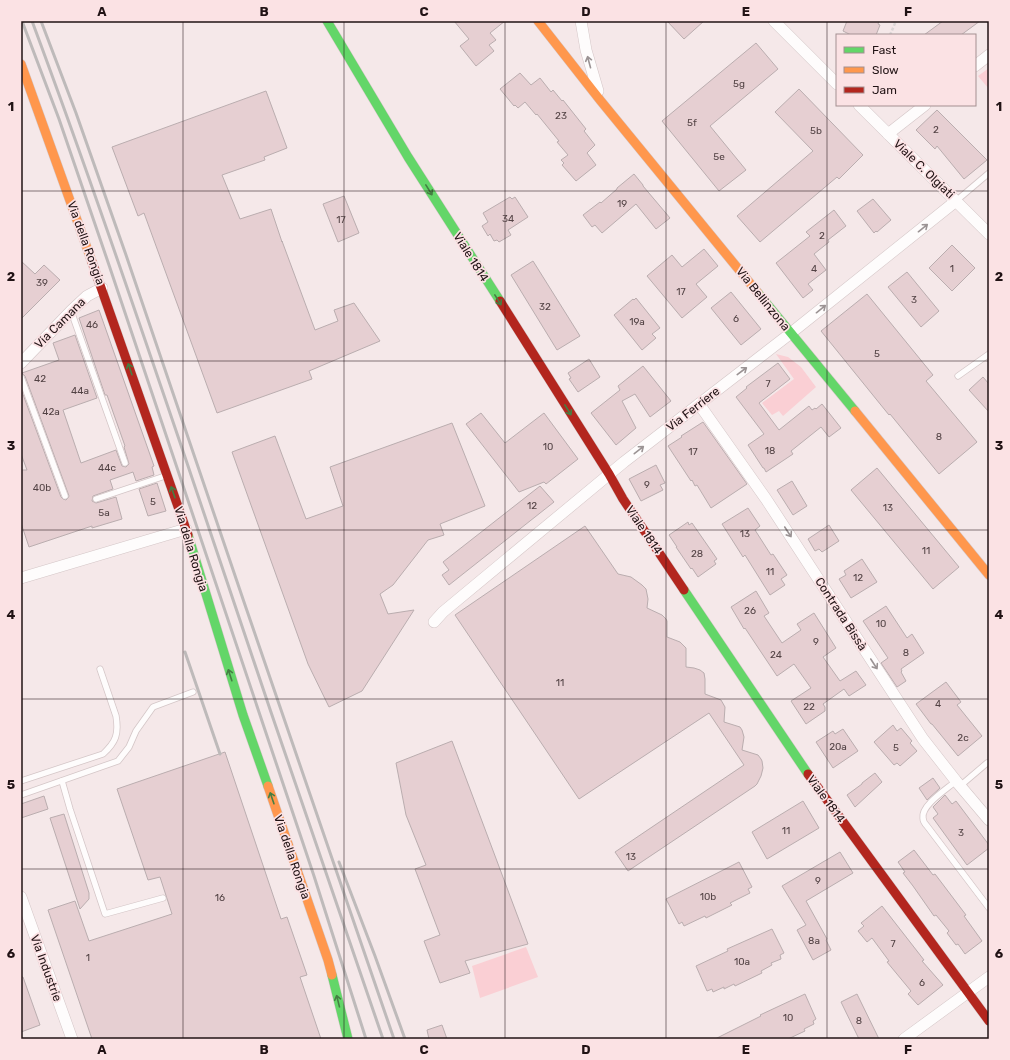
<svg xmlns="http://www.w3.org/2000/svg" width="1010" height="1060" font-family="Rubik,sans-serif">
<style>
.green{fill:#facfd4}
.building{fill:#e6cfd2;stroke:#baadaf}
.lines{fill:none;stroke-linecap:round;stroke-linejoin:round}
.lane-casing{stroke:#d4c6c7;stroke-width:7}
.street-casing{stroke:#d4c6c7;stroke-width:12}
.fast-casing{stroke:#d4c6c7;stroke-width:10}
.slow-casing{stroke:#d4c6c7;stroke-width:10}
.jam-casing{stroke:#d4c6c7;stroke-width:10}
.path{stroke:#dbd6d6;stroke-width:2.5;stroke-dasharray:3 2;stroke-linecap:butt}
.lane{stroke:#fefcfc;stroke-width:5.5}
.street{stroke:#fefcfc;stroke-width:11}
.fast{stroke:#63d668;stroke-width:9}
.slow{stroke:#ff974d;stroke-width:9}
.jam{stroke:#b3261e;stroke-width:9}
.rail{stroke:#bebaba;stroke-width:3}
.oneway{stroke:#9b9394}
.oneway2{stroke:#457e43}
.grid{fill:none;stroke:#211315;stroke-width:1;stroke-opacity:0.55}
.labels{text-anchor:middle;stroke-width:3.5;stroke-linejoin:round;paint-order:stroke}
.number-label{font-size:10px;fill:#524244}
.street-label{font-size:12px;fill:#211315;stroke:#fbe2e4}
.neatline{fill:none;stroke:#211315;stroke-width:1.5}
.grid-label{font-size:13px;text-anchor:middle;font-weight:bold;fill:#211315}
</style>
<rect width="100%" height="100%" fill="#f5e8e9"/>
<g class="green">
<path d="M989,68v21l-11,-13z"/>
<path d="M776,354l12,3 13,10 15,20 -33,29 -4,-5 -7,4 -10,-12 32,-24z"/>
<path d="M526,947l12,30 -58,21 -8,-32z"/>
</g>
<g class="building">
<path d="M454,21h51l-15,12 6,7 -7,5 5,6 -18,15 -16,-20 9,-7z"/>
<path d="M667,21h37l-20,18z"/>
<path d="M847,21h32l-1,3 2,1 -4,10h-25l-8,-4z"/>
<path d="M943,21h37l-19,14h-37z"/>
<path d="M756,43l22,26 -68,57 36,44 -27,21 -57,-70z"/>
<path d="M520,73l11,12 9,-7 11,14 2,-2 9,11 1,-1 23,29 -2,2 11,14 -8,8 9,12 -20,16 -14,-16 2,-2 -3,-3 7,-5 -11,-13 2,-1 -22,-27 -1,1 -11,-13 -7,6 -3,-3 -1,1 -14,-17z"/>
<path d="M799,89l64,66 -24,24 -2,-2 -77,65 -23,-26 76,-65 -38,-39z"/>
<path d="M266,91l21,57 -23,9 1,3 -43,15 18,44 31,-10 11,33v-1l33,89 23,-9 -4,-11 20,-7 26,38 -71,30 3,8 -95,34 -73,-200 -6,3 -26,-69z"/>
<path d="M937,110l50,50 -23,19 -27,-33 -2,3 -19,-19z"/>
<path d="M634,174l9,11v1l27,32 -14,11 -20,-25 -34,29 -7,-8 -3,2 -9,-12 17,-13 1,1 16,-14v-1z"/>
<path d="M344,196l15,37 -21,9 -15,-38z"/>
<path d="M510,197l2,2 3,-2 13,20 -20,13 3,5 -12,7 -2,-2 -3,1 -4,-7 -2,2 -6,-10 6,-4 -5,-9z"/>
<path d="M873,199l18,21 -14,12 -1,-1 -2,2 -17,-22z"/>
<path d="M834,210l12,16 -18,14 1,2 -15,12 12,16 -18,14 5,6 -10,8 -27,-35 34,-27 -4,-4z"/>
<path d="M952,245l23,23 -23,23 -23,-23z"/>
<path d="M704,249l14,17 -22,18 11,13 -25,21 -35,-42 25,-21 10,12z"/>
<path d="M21,261l14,13 9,-9 16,15 -39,39z"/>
<path d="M533,261l47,75 -23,14 -46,-75z"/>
<path d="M907,272l32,39 -18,16 -33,-40z"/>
<path d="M731,292l30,37 -20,16 -30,-37z"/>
<path d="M867,294l66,81 -7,6 51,61 -38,32 -49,-60 -1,1 -68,-84z"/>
<path d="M636,298l24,30 -8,6 4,4 -14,12 -28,-35 19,-16 1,1z"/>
<path d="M99,310l55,156 -2,1 2,8 -18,6 -3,-9 -23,8 3,9 -20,7 -1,5 4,2 20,-6 6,22 -30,9v-2l-63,21 -8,-24v-53h6l-6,-16v-65l40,108 2,2 3,1 2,-2 1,-2 -44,-120 -3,-3 37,-13 -6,-17 22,-8 22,63 -34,12 18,53 35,-13 6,16 4,1 3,-3 -5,-17 1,-1 -18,-51h-2l-26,-77z"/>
<path d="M589,359l11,18 -22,15 -9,-13 2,-1 -3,-5z"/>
<path d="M778,363l12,16 -31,24 20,27 30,-24 3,4 3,-2 1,1 6,-5 19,24 -12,9 -8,-10 -30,24 2,3 -27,18 -2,-4h-1l-15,-23 16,-11 -28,-37 11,-9 -1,-1z"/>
<path d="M643,366l28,35 -21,16 -15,-23 -13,7 14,27 -20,17 -25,-32 29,-23 -2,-4z"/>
<path d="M983,377l6,7v28l-20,-22z"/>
<path d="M481,413l24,30 39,-30 34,46 -32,25 -2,-2 -25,10 -53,-68z"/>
<path d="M703,422l44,62 -36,24 -14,-23 -2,1 -3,-6 -1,1 -23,-35 14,-9 -1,-1z"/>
<path d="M452,423l33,83 -45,18 4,11 -16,5 -35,45 -13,9 8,20 26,-4 -52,81 -33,16 -21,-43 -76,-212 43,-16 31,83 37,-13 -13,-39z"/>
<path d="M656,465l9,18 -5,2 3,5 -22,11 -12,-22z"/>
<path d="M877,468l82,99 -26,22 -82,-99z"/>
<path d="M792,481l15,25 -14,9 -16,-25z"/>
<path d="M157,483l9,28 -18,5 -9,-27z"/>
<path d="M540,486l14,16 -105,83 -7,-10 7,-5 -6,-8z"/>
<path d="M748,508l12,18 -5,4 16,25 2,-1 14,21 -6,4 4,6 -15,10 -25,-40 -2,2 -21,-33z"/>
<path d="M688,522l1,3 3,-2 25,36 -3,2 2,3 -18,13 -6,-9 -1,1 -15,-22h1l-8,-12z"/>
<path d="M829,525l10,16 -17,11 -3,-3 -4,2 -7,-12z"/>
<path d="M585,526l33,48 13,3 11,8 4,4 2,10 -1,9 15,7 4,4 1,2v16l13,5 6,6v19l8,1 6,2 4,3 1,6v15l16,6 4,7 -1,15 16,5 2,3 2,7 -2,13 16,5 3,4 1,2 1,7 -2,8 -4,8 -2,2 -127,85 -13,-19 129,-87 -35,-52 -130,86 -124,-184z"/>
<path d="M862,559l15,23 -26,16 -12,-19 7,-4 -2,-4z"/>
<path d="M756,591l13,22 -5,3 18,27 19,-13 -4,-6 17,-11 22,35 -13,9 17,24 16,-10 10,14 -17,11 -5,-7 -21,15 2,3v4l-19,13 -15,-23 20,-13 -17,-24 -17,12 -32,-48 -1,1 -13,-22z"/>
<path d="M886,606l21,32 5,-4 12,19 -23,16 1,2 -1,1 5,9 -9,6 -16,-24 7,-5 -25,-37z"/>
<path d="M946,682l15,20 -4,3 25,31 -24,20 -26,-32h-1l-15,-20z"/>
<path d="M893,725l4,6 4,-3 11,13 -2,2 7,8 -17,15 -3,-3 -3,2 -20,-23z"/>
<path d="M843,729l15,22 -25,17 -17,-26 17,-11 2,3z"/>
<path d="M452,741l76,203 -63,17 5,12 -30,10 -16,-42 16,-6 -25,-66 11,-4 -20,-50 -10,-52z"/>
<path d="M225,752l56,167 6,-2 20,58 -7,2 21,62h-229l-44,-129 27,-9 14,40 83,-27 -12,-37 -12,3 -31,-91z"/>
<path d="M875,773l7,9 -27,25 -8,-12 15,-11v-1z"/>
<path d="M933,778l7,10 -13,12 -8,-12z"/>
<path d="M945,795l7,9 4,-3 33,44v3l-22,17 -34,-47 5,-4 -5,-7z"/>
<path d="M44,796l4,13 -27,9v-14z"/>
<path d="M803,801l16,27 -52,31 -15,-27z"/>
<path d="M64,814l25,79v6l-9,10 -30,-91z"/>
<path d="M914,850l19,25 2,-1 31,41 -2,1 18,25 -17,13 -7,-10 -2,1 -9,-12 2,-2 -13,-16 -2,1 -21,-30 -10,-13 2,-1 -7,-10z"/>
<path d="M840,852l13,21 -47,28 21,38 -1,1 5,10 -18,10 -16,-30 9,-5 -24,-39z"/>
<path d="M739,862l13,25 -4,2 2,4 -20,10 2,2 -26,13 -1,-2 -21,10 -2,-4 -3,2 -13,-25z"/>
<path d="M882,906l42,54 -2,1 21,24 -25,20 -10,-11 3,-3 -24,-29 2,-1 -17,-23 -5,4 -9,-11 6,-5 -3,-3z"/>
<path d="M772,929l12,24 -4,2 1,4 -10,4 1,2 -11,6 1,2 -27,13 -1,-2 -10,5v-2l-11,5 -1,-3 -5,2 -11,-25 32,-15 -1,-2z"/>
<path d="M21,977h2l17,48 -19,7z"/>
<path d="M805,994l11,25 -3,2 1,3 -10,5 1,2 -17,8h-73l46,-23 -1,-1z"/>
<path d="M857,994l22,45h-20l-18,-37z"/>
<path d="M442,1025l5,14h-18l-2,-9z"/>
</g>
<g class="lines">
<g class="lane-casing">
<g id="lane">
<path d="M956,201l33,-28"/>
<path d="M71,311l54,152"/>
<path d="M958,376l31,-22"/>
<path d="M21,377l44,119"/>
<path d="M96,499l69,-23"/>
<path d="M21,781l82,-27c13,-12 16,-20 13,-38l-16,-47"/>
<path d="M62,781l8,28 35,105 58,-16"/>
<path d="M956,781c-9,8 -35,24 -33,37 0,3 2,6 4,8l62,82"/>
<path d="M960,786l27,-23"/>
<path d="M21,795l97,-34 11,-14 7,-16 17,-24 40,-15"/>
</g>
</g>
<g class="street-casing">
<g id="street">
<path d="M581,21l5,29 12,41"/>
<path d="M774,21l63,63"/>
<path d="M975,66l14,-11"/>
<path d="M859,105l130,129"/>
<path d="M888,134l37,-29"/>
<path d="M21,363l50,-52 16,-15 15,-8"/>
<path d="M699,404l67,95 157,240 33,42 33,39"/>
<path d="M21,578l165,-49"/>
<path d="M434,622l9,-10 181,-150 167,-129 165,-132"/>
<path d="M21,897l51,142"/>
<path d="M904,1039l85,-62"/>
</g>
</g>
<g class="fast-casing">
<g id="fast">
<path d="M327,21l81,136 92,144"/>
<path d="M758,293l97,118"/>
<path d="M188,535l55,180 25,71"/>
<path d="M684,590l124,184"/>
<path d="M332,975l16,64"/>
</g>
</g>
<g class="slow-casing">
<g id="slow">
<path d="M538,21l62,79 158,193"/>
<path d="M21,64l71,198"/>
<path d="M855,411l134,164"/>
<path d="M268,786l60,174 4,15"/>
</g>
</g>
<g class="jam-casing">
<g id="jam">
<path d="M92,262l96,273"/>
<path d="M500,301l109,173 14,25 61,91"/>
<path d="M808,774l181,247"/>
</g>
</g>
<path class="path" d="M890,35l6,-14"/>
<use href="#lane" class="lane"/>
<use href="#street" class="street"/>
<use href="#fast" class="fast"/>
<use href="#slow" class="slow"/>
<use href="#jam" class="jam"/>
<g class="rail">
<path d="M22,21l37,98 50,146 205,611 52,163"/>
<path d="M32,21c54,145 104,292 154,439 65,193 130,387 197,579"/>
<path d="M41,21l35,92 50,142 118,347 150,437"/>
<path d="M185,652l35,102"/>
<path d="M339,862l36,94 30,83"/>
</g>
</g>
<defs><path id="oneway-shaft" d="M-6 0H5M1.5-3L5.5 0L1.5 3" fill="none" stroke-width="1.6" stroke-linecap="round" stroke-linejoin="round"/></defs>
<g class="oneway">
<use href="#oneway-shaft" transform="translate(589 62) rotate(-105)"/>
<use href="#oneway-shaft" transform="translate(923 228) rotate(-39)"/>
<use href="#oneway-shaft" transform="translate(821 309) rotate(-39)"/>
<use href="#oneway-shaft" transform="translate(742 371) rotate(-37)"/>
<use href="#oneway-shaft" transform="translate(639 450) rotate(-38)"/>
<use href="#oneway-shaft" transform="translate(788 532) rotate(57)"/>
<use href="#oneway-shaft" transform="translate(874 664) rotate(57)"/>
</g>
<g class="oneway2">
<use href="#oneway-shaft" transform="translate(429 190) rotate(58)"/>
<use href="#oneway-shaft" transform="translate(498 300) rotate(58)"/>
<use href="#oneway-shaft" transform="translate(130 369) rotate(-109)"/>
<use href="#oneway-shaft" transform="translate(568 410) rotate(58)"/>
<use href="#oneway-shaft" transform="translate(173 492) rotate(-109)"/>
<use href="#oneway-shaft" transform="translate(230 675) rotate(-108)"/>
<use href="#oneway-shaft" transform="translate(272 798) rotate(-109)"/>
<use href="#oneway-shaft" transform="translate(338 1001) rotate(-104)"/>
</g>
<path class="grid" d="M183,21v1018M344,21v1018M505,21v1018M666,21v1018M827,21v1018M21,191h968M21,361h968M21,530h968M21,699h968M21,869h968"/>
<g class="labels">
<g class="number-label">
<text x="739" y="87">5g</text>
<text x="561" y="119">23</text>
<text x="692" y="126">5f</text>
<text x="936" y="133">2</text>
<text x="816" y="134">5b</text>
<text x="719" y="160">5e</text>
<text x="622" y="207">19</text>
<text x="508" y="222">34</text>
<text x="341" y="223">17</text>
<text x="822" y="239">2</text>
<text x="814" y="272">4</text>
<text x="952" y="272">1</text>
<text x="42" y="286">39</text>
<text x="681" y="295">17</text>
<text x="914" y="303">3</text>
<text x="545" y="310">32</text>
<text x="736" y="322">6</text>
<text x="637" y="325">19a</text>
<text x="92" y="328">46</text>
<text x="877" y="357">5</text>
<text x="40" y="382">42</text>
<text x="768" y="387">7</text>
<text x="80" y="394">44a</text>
<text x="51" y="415">42a</text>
<text x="939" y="440">8</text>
<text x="548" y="450">10</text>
<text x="770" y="454">18</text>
<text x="693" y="455">17</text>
<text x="107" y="471">44c</text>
<text x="647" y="488">9</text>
<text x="42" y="491">40b</text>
<text x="153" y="505">5</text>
<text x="532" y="509">12</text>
<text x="888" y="511">13</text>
<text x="104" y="516">5a</text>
<text x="745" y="537">13</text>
<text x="926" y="554">11</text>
<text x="697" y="557">28</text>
<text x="770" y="575">11</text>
<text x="858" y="581">12</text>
<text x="750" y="614">26</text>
<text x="881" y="627">10</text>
<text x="816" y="645">9</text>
<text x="906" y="656">8</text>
<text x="776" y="658">24</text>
<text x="560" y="686">11</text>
<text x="938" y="707">4</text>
<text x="809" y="710">22</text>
<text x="963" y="741">2c</text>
<text x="838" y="750">20a</text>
<text x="896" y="751">5</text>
<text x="786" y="834">11</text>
<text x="961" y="836">3</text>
<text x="631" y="860">13</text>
<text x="818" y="884">9</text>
<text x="708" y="900">10b</text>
<text x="220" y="901">16</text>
<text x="814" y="944">8a</text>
<text x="893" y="947">7</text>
<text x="88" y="961">1</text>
<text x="742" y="965">10a</text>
<text x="922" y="986">6</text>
<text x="788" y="1021">10</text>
<text x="859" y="1024">8</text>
</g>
<g class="street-label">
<text transform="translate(924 169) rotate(44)" y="4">Viale C. Olgiati</text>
<text transform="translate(86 243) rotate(70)" y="4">Via della Rongia</text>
<text transform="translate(471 257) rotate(58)" y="4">Viale 1814</text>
<text transform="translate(763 299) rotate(51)" y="4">Via Bellinzona</text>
<text transform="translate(60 323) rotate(-45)" y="4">Via Camana</text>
<text transform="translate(693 409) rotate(-38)" y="4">Via Ferriere</text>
<text transform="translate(644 530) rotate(56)" y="4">Viale 1814</text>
<text transform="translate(191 549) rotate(73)" y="4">Via della Rongia</text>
<text transform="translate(841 614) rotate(57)" y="4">Contrada Bissà</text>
<text transform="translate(826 799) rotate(54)" y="4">Viale 1814</text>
<text transform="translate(292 857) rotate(71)" y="4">Via della Rongia</text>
<text transform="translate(46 968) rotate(70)" y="4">Via Industrie</text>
</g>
</g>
<rect width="1010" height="1060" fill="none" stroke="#fbe2e4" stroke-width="44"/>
<rect x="836" y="34" width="140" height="72" fill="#fbe2e4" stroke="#a48f91"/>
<rect x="844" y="47" width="20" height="6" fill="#63d668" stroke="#a48f91"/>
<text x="872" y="54" font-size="12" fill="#211315">Fast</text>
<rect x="844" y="67" width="20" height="6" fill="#ff974d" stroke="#a48f91"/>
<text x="872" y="74" font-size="12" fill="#211315">Slow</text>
<rect x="844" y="87" width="20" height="6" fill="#b3261e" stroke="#a48f91"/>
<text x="872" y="94" font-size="12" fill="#211315">Jam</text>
<rect x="22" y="22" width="966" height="1016" class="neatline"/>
<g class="grid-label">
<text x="102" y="16">A</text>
<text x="264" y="16">B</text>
<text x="424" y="16">C</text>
<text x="586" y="16">D</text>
<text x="746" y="16">E</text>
<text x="908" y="16">F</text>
<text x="11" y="111">1</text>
<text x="999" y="111">1</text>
<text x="11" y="281">2</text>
<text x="999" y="281">2</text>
<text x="11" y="450">3</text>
<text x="999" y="450">3</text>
<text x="11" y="619">4</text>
<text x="999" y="619">4</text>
<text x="11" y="789">5</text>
<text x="999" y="789">5</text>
<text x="11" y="958">6</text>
<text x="999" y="958">6</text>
<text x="102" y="1054">A</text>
<text x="264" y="1054">B</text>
<text x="424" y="1054">C</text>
<text x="586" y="1054">D</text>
<text x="746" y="1054">E</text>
<text x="908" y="1054">F</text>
</g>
</svg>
